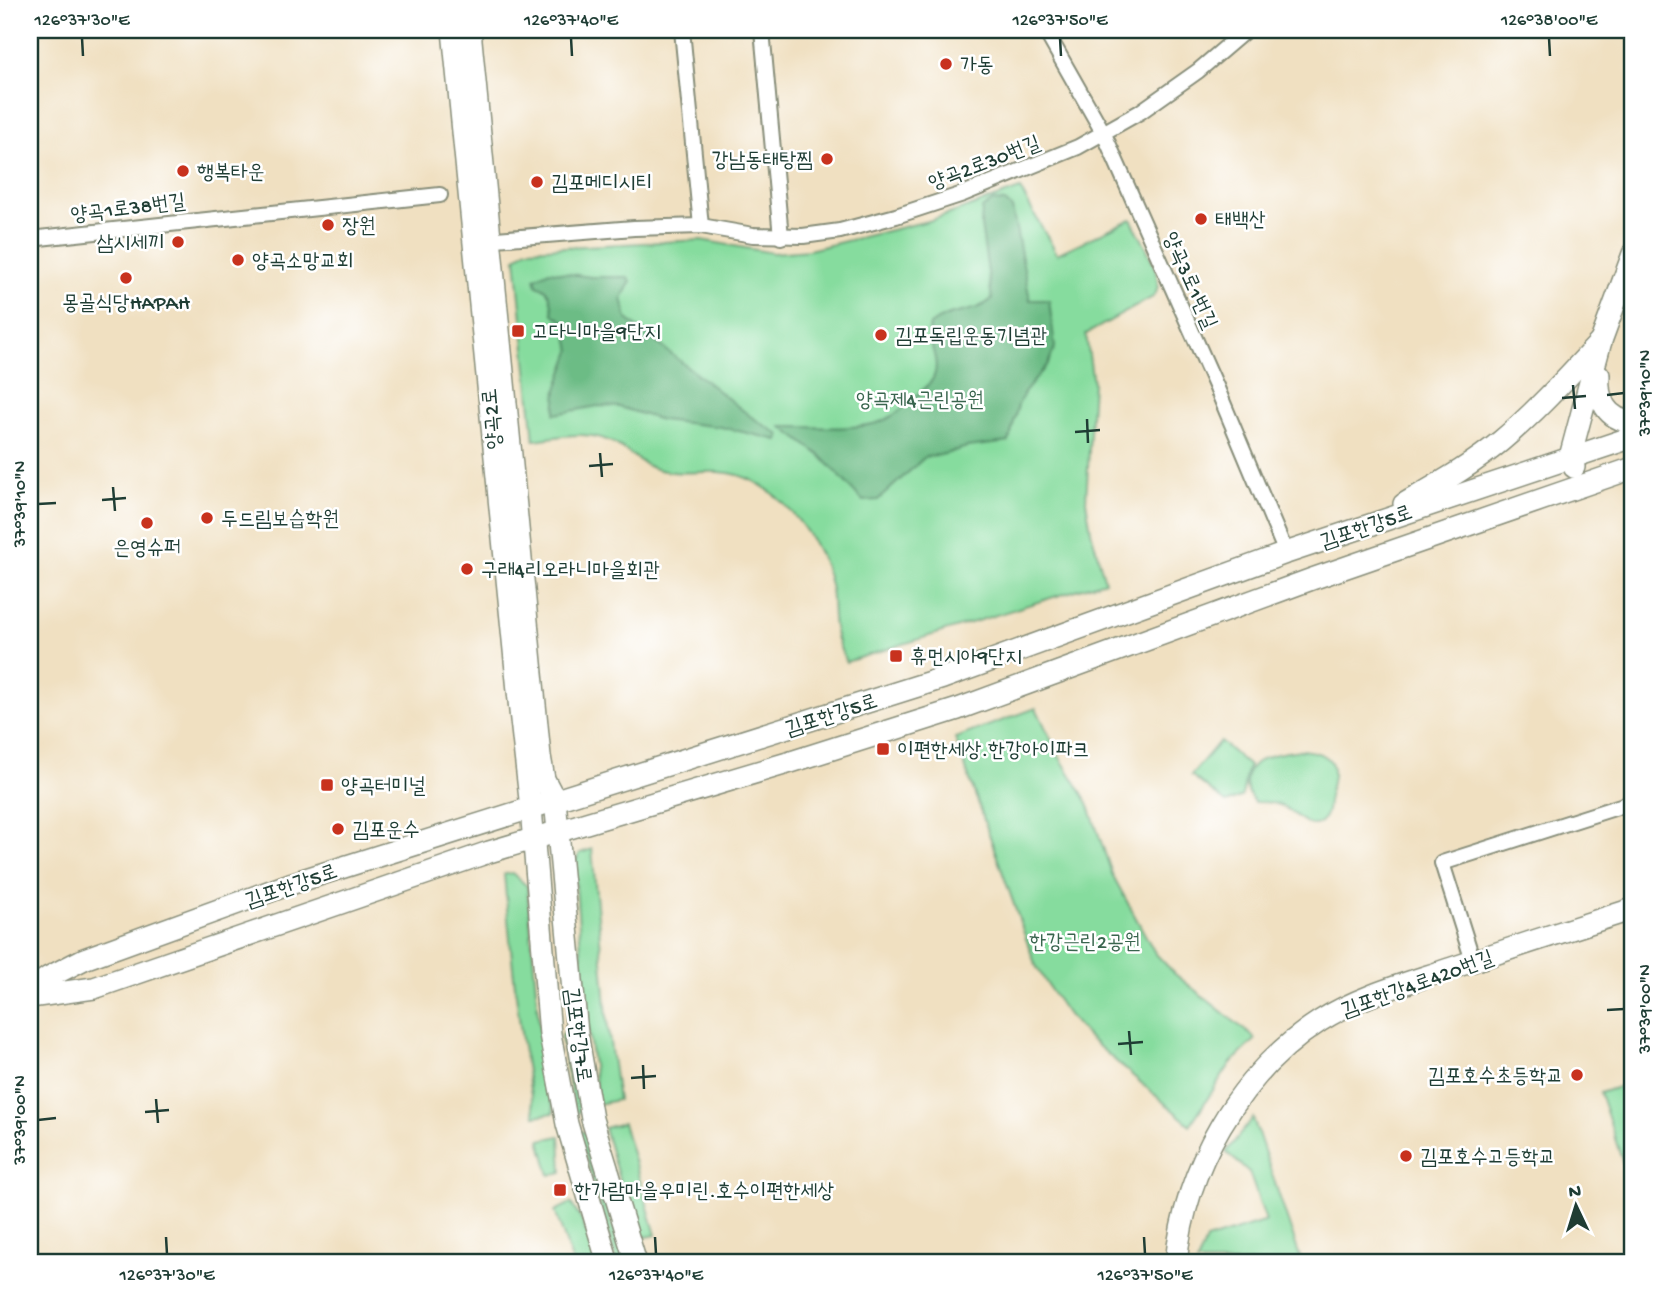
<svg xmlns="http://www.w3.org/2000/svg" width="1663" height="1293" font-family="'Gochi Hand','Poor Story',sans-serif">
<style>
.green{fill:#86dc9e;stroke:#528c69;stroke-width:2}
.forest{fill:#6cbc85;stroke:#467c5c;stroke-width:2}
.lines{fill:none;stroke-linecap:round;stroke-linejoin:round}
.street-casing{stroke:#888e7a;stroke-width:18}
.secondary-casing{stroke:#888e7a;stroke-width:24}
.street{stroke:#fff;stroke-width:14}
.secondary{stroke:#fff;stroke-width:21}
.ticks{fill:none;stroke:#1f3d34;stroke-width:2.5}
.poi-dot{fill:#c8321e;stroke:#fff;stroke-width:2.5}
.labels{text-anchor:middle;stroke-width:5;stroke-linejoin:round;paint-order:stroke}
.poi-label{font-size:21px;fill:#1f3d34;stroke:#fff;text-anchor:start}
.street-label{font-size:21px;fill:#1f3d34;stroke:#fff}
.park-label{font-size:21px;fill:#39654e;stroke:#fff}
.neatline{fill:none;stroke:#1f3d34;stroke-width:2.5}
.ticks-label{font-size:18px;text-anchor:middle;fill:#1f3d34}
</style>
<rect width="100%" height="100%" fill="#fff"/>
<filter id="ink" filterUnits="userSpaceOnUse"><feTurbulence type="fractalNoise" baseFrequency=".0143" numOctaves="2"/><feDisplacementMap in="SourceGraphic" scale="14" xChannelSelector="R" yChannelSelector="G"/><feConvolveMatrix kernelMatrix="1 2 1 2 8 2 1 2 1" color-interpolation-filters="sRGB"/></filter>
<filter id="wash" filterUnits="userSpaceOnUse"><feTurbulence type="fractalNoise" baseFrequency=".00686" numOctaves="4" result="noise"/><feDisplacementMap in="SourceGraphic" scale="28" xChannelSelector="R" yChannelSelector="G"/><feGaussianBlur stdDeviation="1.57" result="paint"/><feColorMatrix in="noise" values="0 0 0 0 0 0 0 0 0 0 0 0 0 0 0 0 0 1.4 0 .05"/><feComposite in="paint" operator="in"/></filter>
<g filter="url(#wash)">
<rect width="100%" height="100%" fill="#f0e0c1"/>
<g class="green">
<path d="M1020,189l37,65 74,-35c9,18 38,62 22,78l-67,37 7,49 -7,118 5,30 14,50 -259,81c-4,-9 -9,-20 -11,-30 -4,-15 -1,-32 -5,-47 -9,-43 -49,-98 -92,-110 -28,-8 -58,3 -85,-7 -14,-5 -23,-16 -36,-23 -26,-16 -54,-9 -83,-5l-18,-182 11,-9 174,-9 72,13 36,-3 123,-30z"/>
<path d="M1036,708l23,48 29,47 24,71 43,79 20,21 81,65 -25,24 -41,62 -101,-87 -21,-23 -18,-26 -15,-25 -80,-226z"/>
<path d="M1220,741l29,25c-6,10 -3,21 -8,31l-15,6 -35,-28z"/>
<path d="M1301,750c50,4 27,31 26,62 -11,30 -31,0 -45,-6 -9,-4 -18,-4 -28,-4 -5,-6 -8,-13 -8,-21 2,-26 35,-28 55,-31z"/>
<path d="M592,849l16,179 10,72 -20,4 -12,-92 -12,-149 6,-10z"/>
<path d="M512,873l15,13 13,150 14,77 -19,3c-16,-80 -24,-161 -31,-242z"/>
<path d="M567,1033l13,77 -2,3h-3l-14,-77 1,-2z"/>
<path d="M1633,1082v78l-10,3 -23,-70z"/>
<path d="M1253,1118l49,145h-105l9,-23 60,-19 -17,-49 -23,-20z"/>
<path d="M623,1123l33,112 -14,3 -16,-35 -22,-75z"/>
<path d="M580,1131l6,2 20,73 20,57h-9l-38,-130z"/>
<path d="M560,1136l2,36 -12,3 -10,-35z"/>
<path d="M571,1203l11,18 16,42h-25l-18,-52z"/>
</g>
<g class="forest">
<path d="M993,201l12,1 7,6 18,92h19l6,47 -7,17 -24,29 -6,12 -9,37 -42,5 -22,7 -20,3 -47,43 -15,1 -42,-45 -39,-29c29,-1 71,4 98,-5 14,-5 24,-15 35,-25 7,-7 18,-14 20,-24 4,-17 -9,-32 -5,-48 19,-16 44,-10 62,-26l-11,-74 1,-16z"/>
<path d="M549,271l42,6h36l4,4 -9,17 5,21 123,97 30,19 -2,5 -57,-13 -60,-7 -42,-13 -21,-1 -43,8 2,-25 14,-38 -6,-29 -12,-8c-2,-14 -1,-24 -16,-29l-2,-7z"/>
</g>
</g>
<g filter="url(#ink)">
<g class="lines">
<g class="street-casing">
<g id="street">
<path d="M682,30l19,196"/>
<path d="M762,30l19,207"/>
<path d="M1045,30l59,104 112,252 70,167"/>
<path d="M30,239l410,-44"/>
<path d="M483,240l151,-12 67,-2 52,9 50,1 37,-5 56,-15 67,-22 115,-47 62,-35 58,-41 48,-41"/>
<path d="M1473,961l-31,-98 191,-61"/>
</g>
</g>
<g class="secondary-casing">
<g id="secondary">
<path d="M453,30l67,681 11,97 19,226 17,90 41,139"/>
<path d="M470,30l70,726 4,23 11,21 22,233 15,86 44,144"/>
<path d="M1599,375c-2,24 7,45 34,47"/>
<path d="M1574,467l-4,-10 31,-116 32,-87"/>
<path d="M1404,504c34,-20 67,-38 97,-63 36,-30 68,-66 100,-100"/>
<path d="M30,990l19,-13 35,-18 206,-75 653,-206 343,-125 347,-116"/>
<path d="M30,997l64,-9 395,-136 302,-90 167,-53 354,-130 321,-111"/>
<path d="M1176,1263c9,-95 62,-189 144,-242 39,-25 88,-38 132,-53 60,-20 121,-40 181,-59"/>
</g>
</g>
<use href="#street" class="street"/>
<use href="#secondary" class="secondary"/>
</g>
</g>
<path class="ticks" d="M82,38l1,18M571,38l1,18M1060,38l1,18M1549,38l1,18M1573,385l2,24M1607,395l17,-2M1562,398l24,-2M1087,419l1,24M1075,432l25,-2M600,453l2,24M589,466l24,-2M113,487l2,24M102,500l24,-2M38,504l18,-1M1607,1010l17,-1M1129,1031l2,24M1118,1044l25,-2M643,1065l1,24M631,1078l25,-2M156,1099l2,24M145,1112l24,-2M38,1120l18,-2M166,1237l1,17M655,1237l1,17M1144,1237l1,17"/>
<g class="poi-dot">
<circle cx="946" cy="64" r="7"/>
<circle cx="827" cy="159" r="7"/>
<circle cx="183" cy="171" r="7"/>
<circle cx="537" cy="182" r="7"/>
<circle cx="1201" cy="219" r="7"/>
<circle cx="328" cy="225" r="7"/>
<circle cx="178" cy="242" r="7"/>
<circle cx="238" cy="260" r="7"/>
<circle cx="126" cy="278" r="7"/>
<rect x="511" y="324" width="14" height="14" rx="3.5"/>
<circle cx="881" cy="335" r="7"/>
<circle cx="207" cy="518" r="7"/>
<circle cx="147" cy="523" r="7"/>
<circle cx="467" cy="569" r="7"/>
<rect x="889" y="649" width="14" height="14" rx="3.5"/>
<rect x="876" y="742" width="14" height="14" rx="3.5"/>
<rect x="320" y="778" width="14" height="14" rx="3.5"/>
<circle cx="338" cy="829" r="7"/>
<circle cx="1577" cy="1075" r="7"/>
<circle cx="1406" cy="1156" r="7"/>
<rect x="553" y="1183" width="14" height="14" rx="3.5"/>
</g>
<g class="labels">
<g class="poi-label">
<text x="960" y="71">가동</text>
<text x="813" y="166" text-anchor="end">강남동태탕찜</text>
<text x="197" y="178">행복타운</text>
<text x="551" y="189">김포메디시티</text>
<text x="1215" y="226">태백산</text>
<text x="342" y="232">장원</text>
<text x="164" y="249" text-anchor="end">삼시세끼</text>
<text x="252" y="267">양곡소망교회</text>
<text x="126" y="309" text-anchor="middle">몽골식당HAPAH</text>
<text x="532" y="338">고다니마을9단지</text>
<text x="895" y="342">김포독립운동기념관</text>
<text x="221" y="525">두드림보습학원</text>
<text x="147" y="554" text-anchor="middle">은영슈퍼</text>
<text x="481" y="576">구래4리오라니마을회관</text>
<text x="910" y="663">휴먼시아9단지</text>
<text x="897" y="756">이편한세상.한강아이파크</text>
<text x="341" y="792">양곡터미널</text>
<text x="352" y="836">김포운수</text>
<text x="1563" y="1082" text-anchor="end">김포호수초등학교</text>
<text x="1420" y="1163">김포호수고등학교</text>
<text x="574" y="1197">한가람마을우미린.호수이편한세상</text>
</g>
<g class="street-label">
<text transform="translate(984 162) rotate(-21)" y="7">양곡2로30번길</text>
<text transform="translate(128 207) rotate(-7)" y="7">양곡1로38번길</text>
<text transform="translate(1191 280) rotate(66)" y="7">양곡3로1번길</text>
<text transform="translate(491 419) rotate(-95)" y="7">양곡2로</text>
<text transform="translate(1366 526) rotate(-19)" y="7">김포한강5로</text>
<text transform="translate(831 714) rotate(-18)" y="7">김포한강5로</text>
<text transform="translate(291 885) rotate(-19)" y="7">김포한강5로</text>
<text transform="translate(1417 983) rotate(-20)" y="7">김포한강4로420번길</text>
<text transform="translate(579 1035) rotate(82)" y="7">김포한강7로</text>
</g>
<g class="park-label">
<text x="920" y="406">양곡제4근린공원</text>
<text x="1085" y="948">한강근린2공원</text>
</g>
</g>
<rect width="1663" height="1293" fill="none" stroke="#fff" stroke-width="77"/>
<g transform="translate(1576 1206) rotate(356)" stroke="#ffffff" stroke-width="5" paint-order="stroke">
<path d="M0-5L12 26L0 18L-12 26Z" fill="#1f3d34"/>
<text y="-10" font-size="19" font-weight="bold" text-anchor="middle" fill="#1f3d34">N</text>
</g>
<rect x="38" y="38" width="1586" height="1216" class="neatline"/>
<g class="ticks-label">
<text x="82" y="25">126°37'30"E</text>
<text x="571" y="25">126°37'40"E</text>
<text x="1060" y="25">126°37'50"E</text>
<text x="1549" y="25">126°38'00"E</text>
<text transform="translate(1644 393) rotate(-90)" y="6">37°39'10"N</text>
<text transform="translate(19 504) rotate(-90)" y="6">37°39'10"N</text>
<text transform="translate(1644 1009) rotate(-90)" y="6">37°39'00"N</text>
<text transform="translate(19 1120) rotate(-90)" y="6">37°39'00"N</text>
<text x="167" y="1280">126°37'30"E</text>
<text x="656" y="1280">126°37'40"E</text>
<text x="1145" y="1280">126°37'50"E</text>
</g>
</svg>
